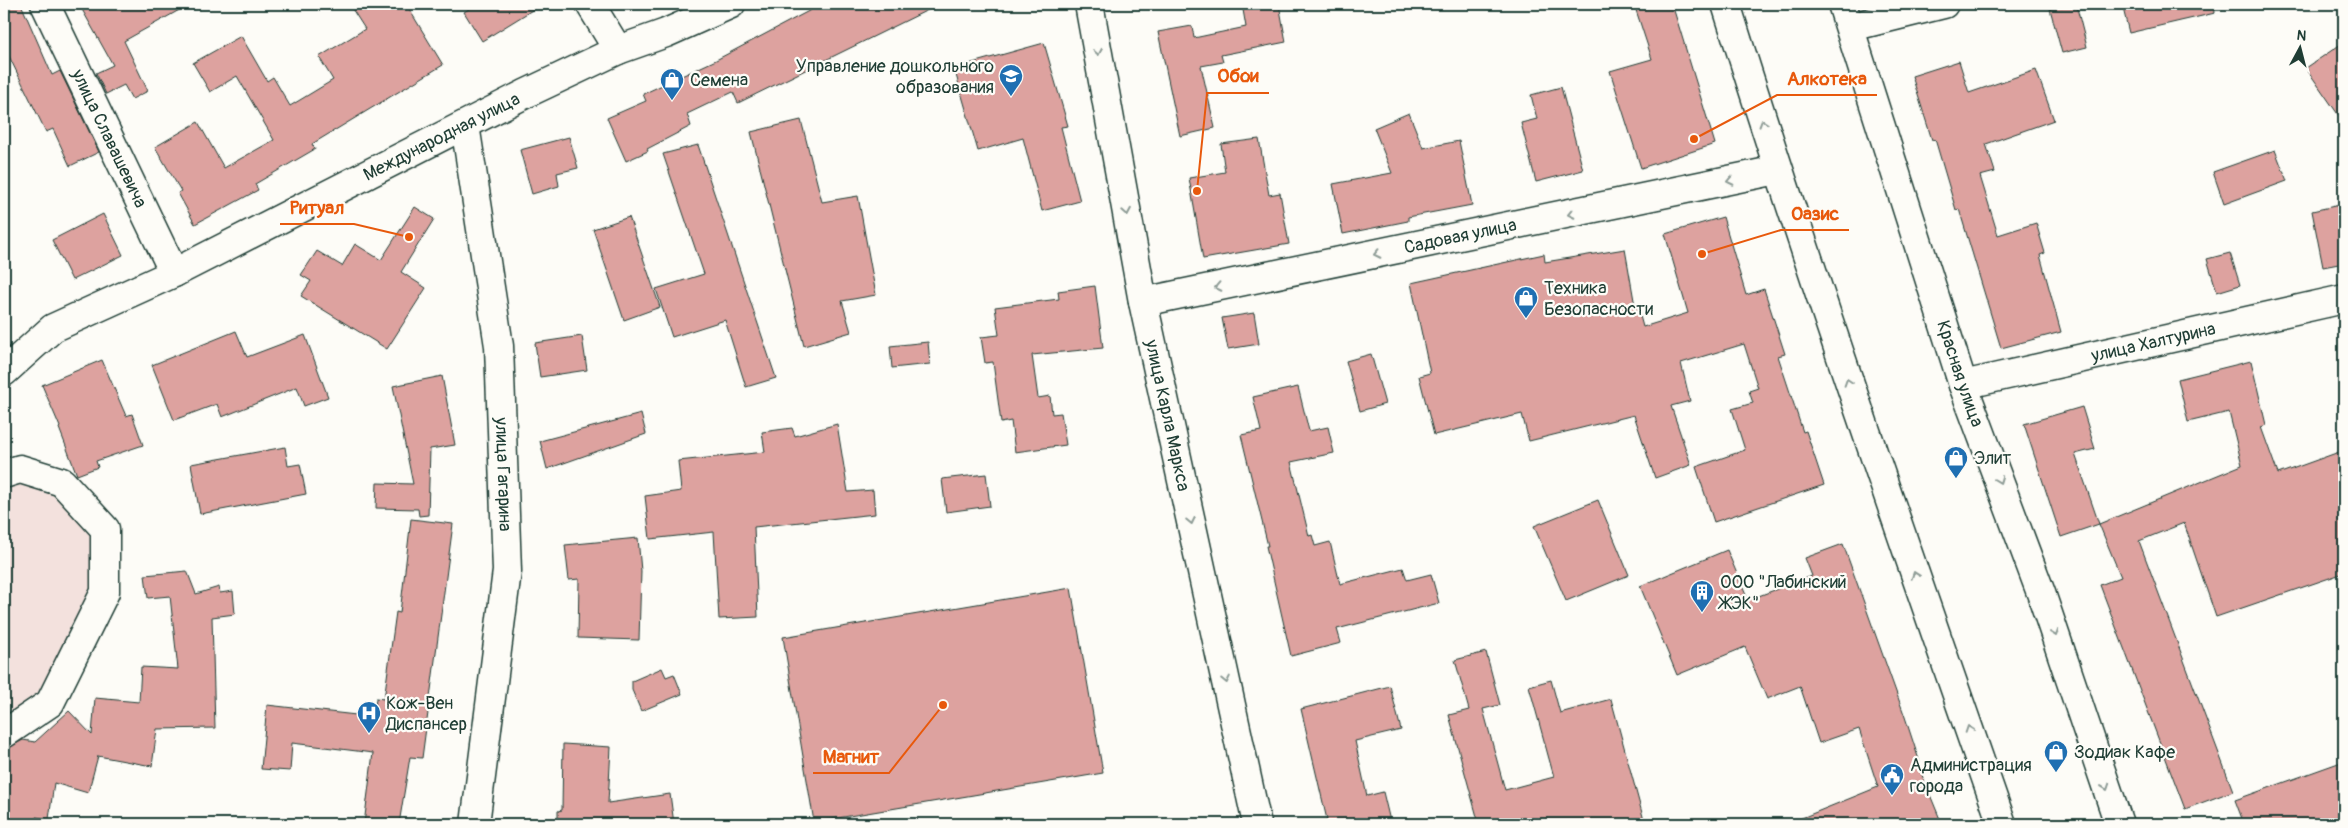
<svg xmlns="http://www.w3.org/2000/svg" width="2348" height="828" font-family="Pangolin,sans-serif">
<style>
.built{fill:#f3e1dd}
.building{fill:#dda29f;stroke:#1f3d34}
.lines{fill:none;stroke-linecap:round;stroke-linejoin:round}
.minor-casing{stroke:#1f3d34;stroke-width:31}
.major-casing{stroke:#1f3d34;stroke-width:31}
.minor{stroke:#fdfcf7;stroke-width:28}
.major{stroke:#fdfcf7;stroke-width:28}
.oneway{stroke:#8e9c96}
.labels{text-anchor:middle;stroke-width:4.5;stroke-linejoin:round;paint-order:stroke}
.poi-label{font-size:18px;fill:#1f3d34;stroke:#fdfcf7;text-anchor:start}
.street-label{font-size:18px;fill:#1f3d34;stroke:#fdfcf7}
.leader{fill:none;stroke:#e8590c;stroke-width:2}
.callout-dot{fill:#e8590c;stroke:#fdfcf7;stroke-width:2}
.callout-label{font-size:19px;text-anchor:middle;font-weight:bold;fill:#e8590c;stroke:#fdfcf7;stroke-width:4.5;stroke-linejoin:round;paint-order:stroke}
</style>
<rect width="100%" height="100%" fill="#fdfcf7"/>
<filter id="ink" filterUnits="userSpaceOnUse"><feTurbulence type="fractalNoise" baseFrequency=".02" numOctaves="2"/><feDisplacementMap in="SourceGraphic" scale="10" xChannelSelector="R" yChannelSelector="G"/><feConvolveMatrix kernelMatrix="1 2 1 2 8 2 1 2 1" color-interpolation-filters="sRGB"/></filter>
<g filter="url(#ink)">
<path class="built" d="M50,482l45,52 -2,56 -52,105 -37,27v-239z"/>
<g class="building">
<path d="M4,4h17l31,71 8,-4 39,81 -29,14 -17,-37 -7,3 -42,-86z"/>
<path d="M79,4h111l-66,37 24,50 -16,8 -8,-14 -18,9 -10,-21 17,-8z"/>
<path d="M349,4h57l37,61 -131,79 3,5 -60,35 3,6 -63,34 -17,-31 3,-2 -26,-44 43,-25 26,46 50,-28 -37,-64 -27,16 -17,-29 48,-27 26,45 6,-4 17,29 43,-26 -14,-23 46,-28z"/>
<path d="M477,4h65l-60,37 -18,-29z"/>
<path d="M822,4h118l-202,99 -5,-11 -46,22 4,12 -44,23 1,2 -22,10 -19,-43 39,-17 -3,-7 73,-34z"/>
<path d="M1242,4h37l7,38 -65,13 2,7 -22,4 14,62 -35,8 -22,-104 34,-6 2,12 52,-11z"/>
<path d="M1634,4h38l43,140 -74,24 -31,-97 42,-12z"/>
<path d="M2076,4l11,43 -25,6 -12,-44z"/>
<path d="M2122,4h92l1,9 -86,20z"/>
<path d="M2344,42v81l-38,-55z"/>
<path d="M1044,43l24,83 -7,1 19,74 -38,10 -19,-73 -45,13 -24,-83z"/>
<path d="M1959,61l10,32 67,-23 18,50 -68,24 9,28 -15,4 18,59 38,-12 9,30 -5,2 21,77 -60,16 -42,-139 -3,1 -21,-71 -3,1 -20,-64z"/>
<path d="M1561,87l22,83 -47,12 -15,-59 16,-4 -6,-24z"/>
<path d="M1409,113l14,35 36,-7 13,64 -64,12v4l-65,13 -10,-50 59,-11 -18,-45z"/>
<path d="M801,120l21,82 36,-6 18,99 -34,6 9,31 -47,14 -53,-214z"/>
<path d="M569,137l9,31 -21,5 2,13 -27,8 -12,-44z"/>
<path d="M1259,139l10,56 11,-2 9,51 -86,15 -14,-81 36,-6 -4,-28z"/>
<path d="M698,145l78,233 -30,9 -21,-67 -53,17 -16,-48 48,-15 -41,-120z"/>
<path d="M2275,150l12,31 -63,23 -11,-32z"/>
<path d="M2344,204v59l-21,4 -11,-56z"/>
<path d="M415,207l19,12 -33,53 25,16 -39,61 -86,-53 10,-15 -10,-6 16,-24 25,15 13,-22 26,16z"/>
<path d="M103,214l20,41 -51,25 -20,-40z"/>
<path d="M629,217l31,90 -36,13 -31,-91z"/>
<path d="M1723,217l23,78 18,-6 21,65 -7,2 25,76 3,-1 18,54 -110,37 -18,-55 49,-17 -13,-41 21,-6 -4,-12 9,-3 -14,-44 -63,19 9,38 -19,5 20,59 -36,13 -21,-63 -105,26 -7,-27 -88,21 -15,-59 11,-3 -19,-90 133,-29 1,8 80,-13 10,57 2,-1 6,22 45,-14 -23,-79z"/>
<path d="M2230,253l10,32 -23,7 -10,-33z"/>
<path d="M1095,286l8,62 -71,7 6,43 12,-2 2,18 9,-1 5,32 -51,7 -4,-31 -10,2 -8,-61 -8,1 -4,-26 18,-2 -4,-28 64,-8 -1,-8z"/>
<path d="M1254,313l5,31 -31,5 -6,-31z"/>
<path d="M236,331l11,26 58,-22 23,62 -24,9 -7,-19 -75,30 -5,-13 -43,16 -22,-55z"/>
<path d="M582,336l5,34 -47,7 -5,-34z"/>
<path d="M928,342l2,22 -38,4 -2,-22z"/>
<path d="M1371,354l14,50 -25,7 -14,-50z"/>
<path d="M102,360l24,56 6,-2 11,31 -47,16 2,6 -21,8 -18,-47 1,-1 -18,-42z"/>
<path d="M2251,361l15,64 -5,2 17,47 61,-22 5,12v109l-128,44 -32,-94 -45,18 94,250 -48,18 -85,-224 21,-8 -22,-53 143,-59 -13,-53 -41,10 -10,-43z"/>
<path d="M442,376l13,69 -25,4 -2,66 -9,1 -1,-7 -42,-1 1,-25 36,1 -20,-98z"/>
<path d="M1298,387l11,44 19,-4 6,26 -43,9 18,74 3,-1 3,11 15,-4 10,42 63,-16 4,12 24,-6 8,29 -102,26 4,14 -50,13 -25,-110h2l-27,-111 20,-4 -8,-34z"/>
<path d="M2082,407l13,42 -20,5 24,70 -38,13 -37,-113z"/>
<path d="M641,414l5,20 -99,35 -7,-28z"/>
<path d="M837,424l11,68 25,-2 2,24 -121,13 4,90 -39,2 -5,-87 -64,7 -5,-43 36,-5 -3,-30 87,-9 -3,-20 30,-4 3,8z"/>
<path d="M285,447l3,19 12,-2 6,30 -106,20 -9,-50z"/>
<path d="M986,474l4,32 -44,6 -4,-33z"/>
<path d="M1598,500l31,75 -63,26 -32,-75z"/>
<path d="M411,519l42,5 -31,234 -12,-1 -11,67h-35l9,-71 -81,-10 -2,28 -29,-2 6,-64 107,12 2,-19 8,1 12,-87 4,1z"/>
<path d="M638,538l3,33 -2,69 -61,-2 1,-59 -10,1 -4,-35z"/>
<path d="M1843,544l62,173 15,46h-3l25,61h-155l91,-37 -19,-58 -40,14 -19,-57 -33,13 -22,-52 -68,28 -37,-89 87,-36 21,50 64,-24 -7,-18z"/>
<path d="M187,571l9,23 23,-7 1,6 13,-2 2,23 -23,3 3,111 -58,1 -5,37 -54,-10 -10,37 -34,-10 -5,36 -13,-2 -1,7h-31v-61l2,-14 17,-9 12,2 34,-31 23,24 3,-37 44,4 2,-35 37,2 -8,-73 -22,2 -3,-23z"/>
<path d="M1071,588l32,185 -289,49 -31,-185z"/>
<path d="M1486,652l14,53 -17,4 22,81 49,-13 -25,-91 22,-6 9,33 51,-14 34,125h-166l-30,-109 20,-5 -14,-50z"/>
<path d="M662,668l4,9 8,-3 8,20 -41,17 -9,-21v-9z"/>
<path d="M1390,686l11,44 -46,11 12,55 16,-4 7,29 -13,3h-49l-27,-115z"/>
<path d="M563,744l48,3 -3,56 62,-9 4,30h-116v-13l4,-1z"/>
<path d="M2344,761v55l-23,8h-77l-9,-24z"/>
</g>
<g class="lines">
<g class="minor-casing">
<g id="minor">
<path id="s1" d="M45,4l129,269"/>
<path id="s2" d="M1089,4l54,298 114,522"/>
<path d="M1726,4c86,275 181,548 276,820"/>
<path id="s3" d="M1842,4l121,381 78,208 78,231"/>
<path d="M1851,27l93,-23"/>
<path d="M618,50l48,-17 65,-29"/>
<path id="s4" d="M465,125l34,221 8,225 -32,253"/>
<path id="s5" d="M1143,302l634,-132"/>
<path id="s6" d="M1963,385l381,-86"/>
<path d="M4,474l16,-5 42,13 43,47v63l-55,111 -46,31"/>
</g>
</g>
<g class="major-casing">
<g id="major">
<path id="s7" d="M4,372l49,-44 121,-55 351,-179 93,-44 -28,-46"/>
</g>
</g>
<use href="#minor" class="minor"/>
<use href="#major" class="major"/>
</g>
<defs><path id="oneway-chevron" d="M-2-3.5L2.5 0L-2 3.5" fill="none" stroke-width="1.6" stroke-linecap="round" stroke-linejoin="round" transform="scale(1.25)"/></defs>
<g class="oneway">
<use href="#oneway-chevron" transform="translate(1098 52) rotate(80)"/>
<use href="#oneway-chevron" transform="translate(1763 123) rotate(-107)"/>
<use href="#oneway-chevron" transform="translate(1730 181) rotate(168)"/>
<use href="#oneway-chevron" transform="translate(1127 212) rotate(80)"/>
<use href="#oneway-chevron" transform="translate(1571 214) rotate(168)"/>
<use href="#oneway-chevron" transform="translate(1377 254) rotate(168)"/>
<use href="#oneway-chevron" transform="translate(1218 287) rotate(168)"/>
<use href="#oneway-chevron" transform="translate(1848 382) rotate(-108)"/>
<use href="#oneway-chevron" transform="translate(1999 480) rotate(69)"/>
<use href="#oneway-chevron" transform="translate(1191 521) rotate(78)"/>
<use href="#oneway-chevron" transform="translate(1915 575) rotate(-109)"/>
<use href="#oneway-chevron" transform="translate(2055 633) rotate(71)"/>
<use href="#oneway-chevron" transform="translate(1226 680) rotate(78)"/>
<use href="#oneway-chevron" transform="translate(1969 729) rotate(-109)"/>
<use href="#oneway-chevron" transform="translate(2106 787) rotate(71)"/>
</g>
</g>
<defs>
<g id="school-pin" transform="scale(1.25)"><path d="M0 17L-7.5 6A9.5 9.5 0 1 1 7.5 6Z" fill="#1f6fb2" stroke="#fdfcf7"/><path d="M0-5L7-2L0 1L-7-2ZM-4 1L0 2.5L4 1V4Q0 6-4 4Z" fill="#fff"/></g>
<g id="shop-pin" transform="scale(1.25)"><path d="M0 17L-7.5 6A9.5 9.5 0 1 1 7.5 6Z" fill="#1f6fb2" stroke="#fdfcf7"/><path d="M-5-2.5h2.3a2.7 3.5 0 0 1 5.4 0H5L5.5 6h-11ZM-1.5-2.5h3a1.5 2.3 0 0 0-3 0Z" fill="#fff"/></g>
<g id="building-pin" transform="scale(1.25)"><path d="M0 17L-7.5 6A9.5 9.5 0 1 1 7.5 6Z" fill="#1f6fb2" stroke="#fdfcf7"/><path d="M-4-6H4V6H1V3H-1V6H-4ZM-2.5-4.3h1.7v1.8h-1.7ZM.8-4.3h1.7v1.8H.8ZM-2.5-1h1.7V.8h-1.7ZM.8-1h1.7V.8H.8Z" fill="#fff"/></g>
<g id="hospital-pin" transform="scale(1.25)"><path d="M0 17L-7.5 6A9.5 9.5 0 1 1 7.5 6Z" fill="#1f6fb2" stroke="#fdfcf7"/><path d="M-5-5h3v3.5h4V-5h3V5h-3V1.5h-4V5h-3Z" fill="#fff"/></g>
<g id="civic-pin" transform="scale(1.25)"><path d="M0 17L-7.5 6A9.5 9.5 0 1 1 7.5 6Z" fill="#1f6fb2" stroke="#fdfcf7"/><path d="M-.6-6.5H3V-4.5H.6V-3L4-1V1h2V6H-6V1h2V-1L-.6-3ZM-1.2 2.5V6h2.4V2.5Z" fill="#fff"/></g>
</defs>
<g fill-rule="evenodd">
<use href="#school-pin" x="1011" y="76"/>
<use href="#shop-pin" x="672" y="80"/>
<use href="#shop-pin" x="1526" y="298"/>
<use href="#shop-pin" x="1956" y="458"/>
<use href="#building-pin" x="1702" y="592"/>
<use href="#hospital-pin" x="369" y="713"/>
<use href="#shop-pin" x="2056" y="752"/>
<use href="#civic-pin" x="1892" y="775"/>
</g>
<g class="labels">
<g class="poi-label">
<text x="994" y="72" text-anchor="end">Управление дошкольного<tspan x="994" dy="21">образования</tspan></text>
<text x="690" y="86">Семена</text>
<text x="1544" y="294">Техника<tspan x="1544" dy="21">Безопасности</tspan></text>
<text x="1974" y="464">Элит</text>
<text x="1720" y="588">ООО "Лабинский<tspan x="1720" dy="21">ЖЭК"</tspan></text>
<text x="386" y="709">Кож-Вен<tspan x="386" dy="21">Диспансер</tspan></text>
<text x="2074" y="758">Зодиак Кафе</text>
<text x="1910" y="771">Администрация<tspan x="1910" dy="21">города</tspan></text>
</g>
<g class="street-label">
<text dy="6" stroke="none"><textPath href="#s7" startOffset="499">Международная улица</textPath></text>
<text dy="6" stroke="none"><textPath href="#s1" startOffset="149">улица Славашевича</textPath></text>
<text dy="6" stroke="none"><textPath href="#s5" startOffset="324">Садовая улица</textPath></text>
<text dy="6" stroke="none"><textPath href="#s6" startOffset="195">улица Халтурина</textPath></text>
<text dy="6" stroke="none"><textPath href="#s3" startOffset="388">Красная улица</textPath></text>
<text dy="6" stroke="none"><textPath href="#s2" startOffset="419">улица Карла Маркса</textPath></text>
<text dy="6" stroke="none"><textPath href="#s4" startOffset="352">улица Гагарина</textPath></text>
</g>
</g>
<path class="leader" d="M1197 191L1207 93H1269M1694 139L1777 95H1877M409 237L354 224H280M1702 254L1781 230H1849M943 705L889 773H813"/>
<g class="callout-dot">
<circle cx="1197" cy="191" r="5"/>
<circle cx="1694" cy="139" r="5"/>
<circle cx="409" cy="237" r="5"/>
<circle cx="1702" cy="254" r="5"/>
<circle cx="943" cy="705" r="5"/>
</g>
<g class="callout-label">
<text x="1238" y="82">Обои</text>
<text x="1827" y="85">Алкотека</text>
<text x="317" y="214">Ритуал</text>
<text x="1815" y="220">Оазис</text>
<text x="851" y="763">Магнит</text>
</g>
<rect width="2348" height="828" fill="none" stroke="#fdfcf7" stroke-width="20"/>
<rect x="10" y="10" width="2328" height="808" fill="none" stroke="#1f3d34" stroke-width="2" filter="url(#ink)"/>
<g transform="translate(2300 48) rotate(7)" stroke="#fdfcf7" stroke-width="4" paint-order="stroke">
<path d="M0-4L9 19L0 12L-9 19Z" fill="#1f3d34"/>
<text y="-8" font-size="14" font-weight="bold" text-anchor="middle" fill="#1f3d34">N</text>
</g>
</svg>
